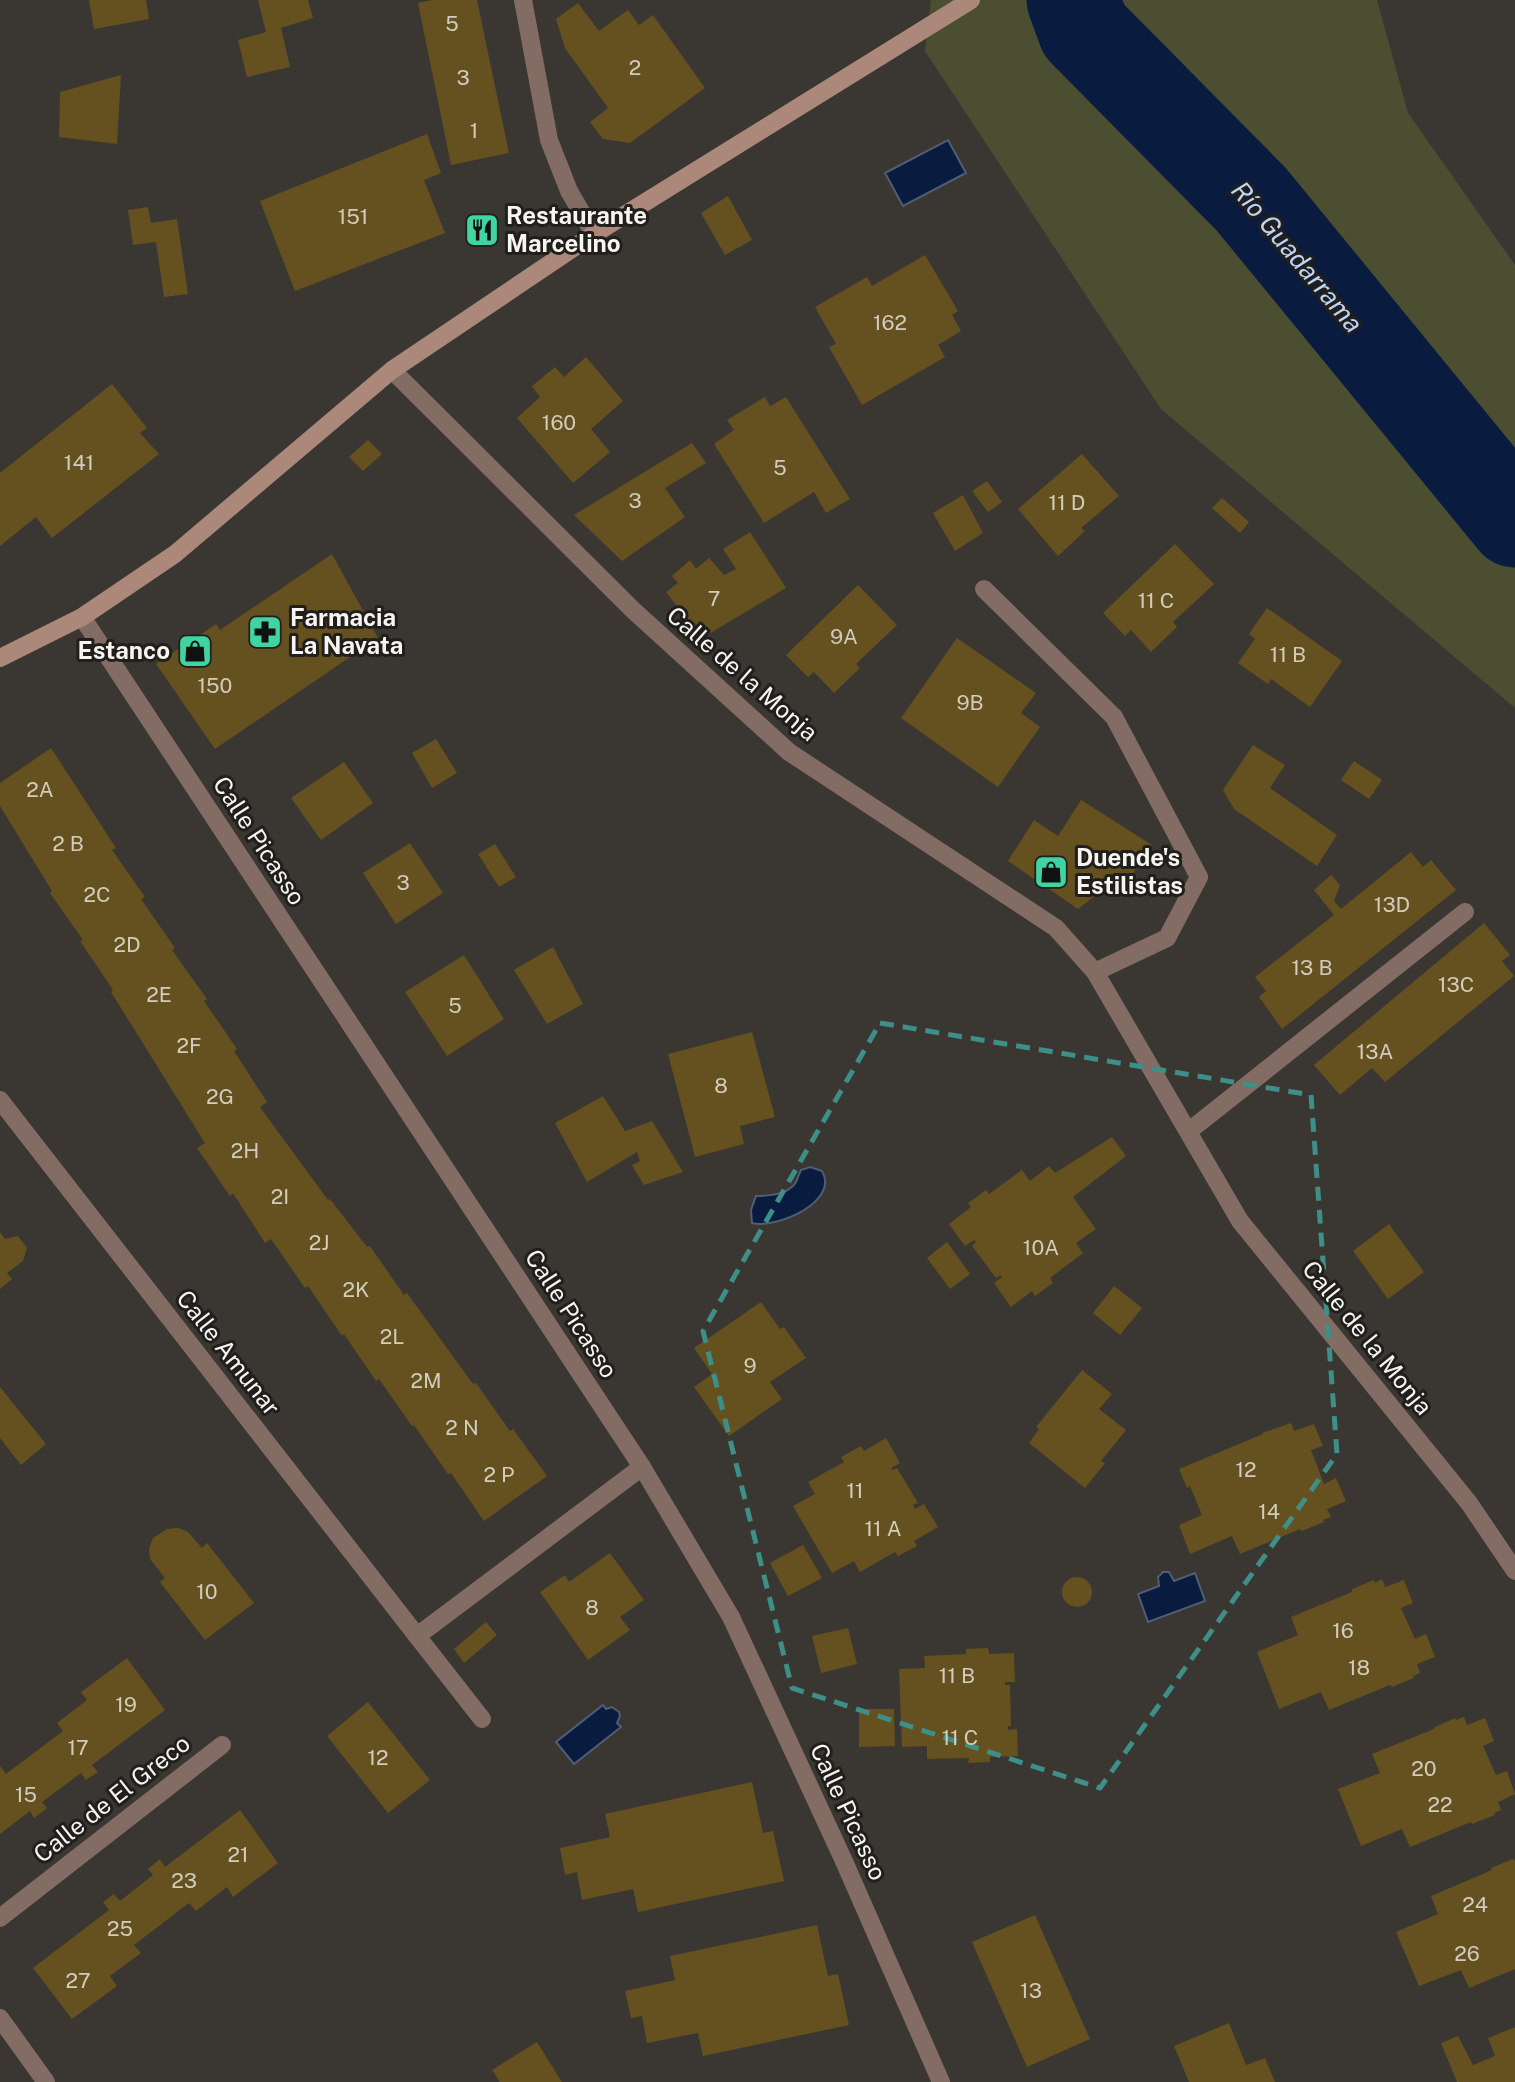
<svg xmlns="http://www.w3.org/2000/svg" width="1515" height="2082" font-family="'Public Sans',sans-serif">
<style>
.green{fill:#4c4e31}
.water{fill:#091c3f;stroke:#505d74;stroke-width:2}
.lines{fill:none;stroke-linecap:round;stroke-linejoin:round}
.river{stroke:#091c3f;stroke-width:93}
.building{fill:#64511f}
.street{stroke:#836c63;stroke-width:18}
.secondary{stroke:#ac887a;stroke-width:18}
.marked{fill:none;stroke:#3d8f88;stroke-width:5;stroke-dasharray:14 9;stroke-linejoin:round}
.labels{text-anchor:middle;stroke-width:6;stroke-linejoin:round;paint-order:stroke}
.number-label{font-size:21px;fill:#d2ccbc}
.poi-label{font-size:24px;font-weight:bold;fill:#f6f5f1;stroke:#201f1c;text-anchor:start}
.street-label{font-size:24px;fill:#f6f5f1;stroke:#201f1c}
.water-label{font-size:26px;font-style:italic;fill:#bcd3fb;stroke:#201f1c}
</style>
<rect width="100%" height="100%" fill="#3a3732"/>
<path class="green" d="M931,0h446l31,113 107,152v443l-354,-299 -236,-358z"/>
<g class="water">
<path d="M948,140l18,33 -63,33 -18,-33z"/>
<path d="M810,1167l12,4c18,31 -46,58 -70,52l-1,-13 5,-14c13,0 33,-2 40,-14 2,-4 3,-8 5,-12z"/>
<path d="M1163,1572h6l5,9 21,-8 10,28 -57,21 -10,-28 21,-8 -1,-9z"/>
<path d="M603,1705l3,4 6,-2 7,5 1,4 -3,7 4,4 -47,37 -18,-22z"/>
</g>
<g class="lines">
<path class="river" d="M1073,0l11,30 167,169 264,322"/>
</g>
<g class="building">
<path d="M89,0h57l3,19 -55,10z"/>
<path d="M258,0h50l5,18 -32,10 9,39 -43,10 -9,-37 28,-8z"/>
<path d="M432,0h45l32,153 -58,12 -33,-162z"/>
<path d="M578,3l21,28 29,-21 11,15 14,-10 52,73 -75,55 -27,-4 -13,-17 18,-14 -43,-60 -9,-29z"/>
<path d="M121,75l-4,69 -58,-7 1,-45z"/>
<path d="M427,134l14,39 -17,7 21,53 -150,58 -35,-90z"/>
<path d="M728,196l24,44 -27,15 -24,-42z"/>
<path d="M148,207l3,16 26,-4 11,75 -24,3 -8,-55 -23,3 -5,-35z"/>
<path d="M925,255l33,56 -6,4 9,16 -23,14 7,12 -83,48 -33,-58 7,-3 -21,-37 52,-30 5,9z"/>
<path d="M586,357l37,44 -32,28 19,23 -37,31 -56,-65 23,-21 -8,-11 23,-19 9,10z"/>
<path d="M112,384l35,44 -7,5 19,21 -107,84 -16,-21 -36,29v-73z"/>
<path d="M765,397l5,9 16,-9 64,102 -24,14 -12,-21 -50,31 -50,-79 20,-14 -7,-10z"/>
<path d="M368,440l14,14 -19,17 -14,-14z"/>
<path d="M692,443l14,20 -41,25 20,29 -63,44 -48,-46z"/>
<path d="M1082,454l37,42 -38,32 4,3 -27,25 -40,-47z"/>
<path d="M987,481l15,21 -14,10 -16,-21z"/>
<path d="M963,495l20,38 -28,18 -22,-38z"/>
<path d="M1222,498l27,24 -9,11 -28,-25z"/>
<path d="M750,532l36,56 -84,50 -36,-46 12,-9 -6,-7 18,-16 6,9 13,-11 15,17 12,-6 -13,-20z"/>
<path d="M1175,544l39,40 -41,38 4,5 -26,25 -20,-22 -6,6 -22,-23z"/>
<path d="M332,554l46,84 -163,111 -59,-85 60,-40 4,6z"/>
<path d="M858,585l39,40 -41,39 4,4 -26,25 -20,-21 -6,5 -22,-22z"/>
<path d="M1267,608l75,53 -32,46 -39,-28 -3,5 -30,-21 17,-24 -6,-5z"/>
<path d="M957,638l79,55 -15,20 19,14 -42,60 -97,-69z"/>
<path d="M436,739l21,34 -25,15 -20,-35z"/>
<path d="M1253,745l32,20 -15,23 67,47 -20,31 -83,-57 -11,-19z"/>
<path d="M51,748l65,100 -4,2 33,47 -4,2 34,49 -3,2 35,49 -3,2 33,48 -3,2 33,51 -7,5 68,93 2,-1 37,48 3,-1 34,49 3,-2 66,91 3,-1 34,48 3,-2 34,47 -63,45 -33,-48 -3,1 -34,-49 -2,1 -33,-47 -3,2 -32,-47 -2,2 -34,-50 -3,2 -34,-49 -6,4 -32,-50 -3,3 -33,-48 8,-5 -94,-151 2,-2 -33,-49 3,-1 -33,-47 2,-2 -52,-85v-23z"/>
<path d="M1354,761l28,19 -13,19 -28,-19z"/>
<path d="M344,762l29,41 -52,37 -30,-42z"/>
<path d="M1081,800l71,45 -24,36 -8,-5 -42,33 -70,-48 26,-41 24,16z"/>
<path d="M410,843l33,50 -47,31 -33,-51z"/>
<path d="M495,844l21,33 -17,10 -21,-33z"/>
<path d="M1411,852l12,15 8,-7 25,30 -174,139 -23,-32 7,-6 -11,-14 79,-62 -20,-25 17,-15 9,10 -6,16 7,8z"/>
<path d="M1484,923l26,32 -8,6 12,15 -129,106 -13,-14 -32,27 -26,-30z"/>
<path d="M553,947l30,57 -36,20 -33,-54z"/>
<path d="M464,955l40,64 -57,37 -42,-64z"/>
<path d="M752,1032l23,85 -35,9 4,18 -49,13 -27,-103z"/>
<path d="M603,1096l22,35 27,-10 31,51 -39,13 -12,-20 8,-4 -3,-9 -50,30 -32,-59z"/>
<path d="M1112,1137l14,19 -53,41 23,32 -20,14 7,10 -33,25 3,5 -18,13 -3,-5 -21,16 -17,-24 8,-6 -2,-2 -4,3 -24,-32 4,-4 -2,-2 -9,6 -16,-22 22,-17 -3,-4 18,-13 3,4 33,-24 8,11 19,-15 6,7z"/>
<path d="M1389,1224l35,48 -36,27 -35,-48z"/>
<path d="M0,1232l5,7 13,-3 9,12 -4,13 -16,12 5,6 -12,10z"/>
<path d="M947,1242l23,32 -20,15 -23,-31z"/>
<path d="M1114,1286l28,22 -22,27 -27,-22z"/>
<path d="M761,1302l19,27 4,-2 22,31 -36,24 12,17 -53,37 -35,-49 18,-13 -18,-26z"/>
<path d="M1082,1370l30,24 -13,15 27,21 -25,31 4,2 -20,25 -56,-45 10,-14 -3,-2z"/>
<path d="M0,1387l46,57 -25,21 -21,-27z"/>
<path d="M1291,1423l3,8 20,-7 9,22 -12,4 7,18 6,16 12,-6 10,23 -19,8 4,8 -8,3 1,2 -22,9 -2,-2 -60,25 -8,-18 -42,18 -11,-29 23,-10 -12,-29 -3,2 -8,-19 84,-35 -1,-1z"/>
<path d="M886,1438l14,25 -9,5 2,2 4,-2 21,35 -5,2 2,4 9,-5 14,23 -24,14 3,5 -19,10 -3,-4 -35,20 -6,-11 -22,12 -39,-67 22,-12 -7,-12 36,-20 -3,-5 20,-11 3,5z"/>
<path d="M178,1528l10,4 14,16 5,-5 47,60 -49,37 -45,-58 5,-4 -15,-19 -1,-10 4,-11 14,-9z"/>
<path d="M803,1545l19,33 -34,18 -18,-33z"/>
<path d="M610,1553l34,47 -24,17 10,13 -42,30 -48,-68 25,-17 4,7z"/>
<circle cx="1077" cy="1592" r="15"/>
<path d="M1382,1579l3,8 19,-7 9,23 -12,5 14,31 11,-5 9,23 -18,7 3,9 -7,3 1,2 -22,9 -2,-2 -61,25 -8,-18 -42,17 -22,-57 41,-17 -7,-18 61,-25v-3l22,-9 1,3z"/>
<path d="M486,1622l11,13 -33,28 -10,-14z"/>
<path d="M848,1628l9,36 -36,9 -9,-37z"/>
<path d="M988,1648l1,6 25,-1 1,29h-10v3h5l1,41h-3v4l9,-1 1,27 -28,1v5l-22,1 1,-5 -42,1v-13l-25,1 -3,-78 26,-1 -1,-12 42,-2v-5z"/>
<path d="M127,1658l38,52 -73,55 6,7 -12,8 -5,-7 -39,29 5,6 -13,10 -4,-7 -30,23v-68l6,8 57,-43 -6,-8 30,-23 -6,-8z"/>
<path d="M368,1702l62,78 -42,33 -61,-77z"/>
<path d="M859,1709h35l1,37 -36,1z"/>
<path d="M1464,1717l3,8 18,-7 9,23 -11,5 13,29 11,-4 8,23 -17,8 3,8 -7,3 1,2 -23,9 -1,-2 -61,25 -8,-18 -41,17 -23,-57 42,-16 -8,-19 62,-25 -1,-1 22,-10 1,2z"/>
<path d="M752,1782l11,51 10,-2 11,50 -146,31 -5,-23 -51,11 -5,-28 -12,3 -5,-27 50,-11 -5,-23z"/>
<path d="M240,1810l38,53 -45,34 -6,-10 -31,24 -7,-8 -55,42 7,8 -31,23 7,10 -45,33 -39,-51 76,-58 -6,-8 11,-8 6,7 33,-26 -5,-6 12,-10 5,8z"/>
<path d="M1513,1859l2,2v108l-46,19 -8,-18 -42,16 -23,-54 42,-18 -7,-18 61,-26 -1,-2z"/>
<path d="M1035,1915l55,124 -63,28 -55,-125z"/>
<path d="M817,1925l11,51 10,-2 11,51 -146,31 -5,-23 -51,10 -5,-27 -11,2 -6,-27 50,-11 -5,-24z"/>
<path d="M1229,2023l17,42 19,-7 10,24h-86l-15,-36z"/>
<path d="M1515,2027v55h-58l-16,-39 17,-7 15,29 22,-9 -7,-18z"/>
<path d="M537,2042l25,40h-62l-8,-12z"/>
</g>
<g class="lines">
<g class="street">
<path d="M523,0l26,140 20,51 25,43"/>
<path d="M392,370l241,240 156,142 267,176 39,44 145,249 229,282 46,68"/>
<path d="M984,589l130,128 85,160 -32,61 -72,34"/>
<path d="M82,617l560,850 89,150 112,242 98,223"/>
<path d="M0,1100l417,536 225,-169"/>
<path d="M1189,1131l276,-219"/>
<path d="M417,1636l65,83"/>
<path d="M0,1918l222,-173"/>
<path d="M0,2018l46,64"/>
</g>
<path class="secondary" d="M0,658l82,-41 93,-63 217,-184 202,-136 377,-234"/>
</g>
<path class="marked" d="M880,1023l431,72 26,359 -237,334 -308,-100 -89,-357z"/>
<defs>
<g id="restaurant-square" transform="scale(1.75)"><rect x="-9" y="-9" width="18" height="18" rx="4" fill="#3fd4a2" stroke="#201f1c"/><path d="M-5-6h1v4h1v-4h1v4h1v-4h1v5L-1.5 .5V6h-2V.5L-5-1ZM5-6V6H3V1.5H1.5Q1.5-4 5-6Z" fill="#111"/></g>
<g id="pharmacy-square" transform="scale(1.75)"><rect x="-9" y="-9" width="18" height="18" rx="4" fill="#3fd4a2" stroke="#201f1c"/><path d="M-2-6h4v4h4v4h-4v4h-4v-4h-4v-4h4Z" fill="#111"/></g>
<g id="shop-square" transform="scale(1.75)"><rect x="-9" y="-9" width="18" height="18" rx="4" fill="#3fd4a2" stroke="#201f1c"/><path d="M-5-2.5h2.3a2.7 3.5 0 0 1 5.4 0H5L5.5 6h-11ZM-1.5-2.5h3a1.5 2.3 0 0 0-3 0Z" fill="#111"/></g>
</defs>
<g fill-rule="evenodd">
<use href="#restaurant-square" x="482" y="230"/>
<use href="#pharmacy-square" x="265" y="632"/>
<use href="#shop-square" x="195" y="651"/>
<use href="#shop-square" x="1051" y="872"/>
</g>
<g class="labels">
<g class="number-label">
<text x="452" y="31">5</text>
<text x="635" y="75">2</text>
<text x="463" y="85">3</text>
<text x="474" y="138">1</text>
<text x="353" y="224">151</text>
<text x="890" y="330">162</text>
<text x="559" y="430">160</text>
<text x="79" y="470">141</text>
<text x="780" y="475">5</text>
<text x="635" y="508">3</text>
<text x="1067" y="510">11 D</text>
<text x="714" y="606">7</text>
<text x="1156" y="608">11 C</text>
<text x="844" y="644">9A</text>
<text x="1288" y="662">11 B</text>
<text x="215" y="693">150</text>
<text x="970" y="710">9B</text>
<text x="40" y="797">2A</text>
<text x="68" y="851">2 B</text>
<text x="403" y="890">3</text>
<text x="97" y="902">2C</text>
<text x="1392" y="912">13D</text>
<text x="127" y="952">2D</text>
<text x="1312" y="975">13 B</text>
<text x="1456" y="992">13C</text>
<text x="159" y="1002">2E</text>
<text x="455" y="1013">5</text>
<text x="189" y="1053">2F</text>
<text x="1375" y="1059">13A</text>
<text x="721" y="1093">8</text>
<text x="220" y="1104">2G</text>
<text x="245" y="1158">2H</text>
<text x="280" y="1204">2I</text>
<text x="319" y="1250">2J</text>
<text x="1041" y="1255">10A</text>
<text x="356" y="1297">2K</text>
<text x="392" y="1344">2L</text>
<text x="750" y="1373">9</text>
<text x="426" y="1388">2M</text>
<text x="462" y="1435">2 N</text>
<text x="1246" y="1477">12</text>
<text x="499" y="1482">2 P</text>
<text x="855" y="1498">11</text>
<text x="1269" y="1519">14</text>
<text x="883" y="1536">11 A</text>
<text x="207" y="1599">10</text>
<text x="592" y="1615">8</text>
<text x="1343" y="1638">16</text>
<text x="1359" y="1675">18</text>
<text x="957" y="1683">11 B</text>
<text x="126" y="1712">19</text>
<text x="960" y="1745">11 C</text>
<text x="78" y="1755">17</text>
<text x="378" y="1765">12</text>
<text x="1424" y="1776">20</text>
<text x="26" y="1802">15</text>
<text x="1440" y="1812">22</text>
<text x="238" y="1862">21</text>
<text x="184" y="1888">23</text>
<text x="1475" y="1912">24</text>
<text x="120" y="1936">25</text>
<text x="1467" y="1961">26</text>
<text x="78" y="1988">27</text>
<text x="1031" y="1998">13</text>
</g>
<g class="poi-label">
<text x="506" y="224">Restaurante<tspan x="506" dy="28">Marcelino</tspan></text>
<text x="290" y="626">Farmacia<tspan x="290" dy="28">La Navata</tspan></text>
<text x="170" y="659" text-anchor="end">Estanco</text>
<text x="1076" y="866">Duende's<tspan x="1076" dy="28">Estilistas</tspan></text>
</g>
<g class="street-label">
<text transform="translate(742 674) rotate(41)" y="8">Calle de la Monja</text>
<text transform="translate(259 841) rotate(57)" y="8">Calle Picasso</text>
<text transform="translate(571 1314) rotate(57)" y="8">Calle Picasso</text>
<text transform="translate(1367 1338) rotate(51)" y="8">Calle de la Monja</text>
<text transform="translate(228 1353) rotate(52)" y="8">Calle Amunar</text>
<text transform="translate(112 1799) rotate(-38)" y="8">Calle de El Greco</text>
<text transform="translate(848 1812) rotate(65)" y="8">Calle Picasso</text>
</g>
<g class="water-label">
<text transform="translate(1297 257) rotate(50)" y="9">Río Guadarrama</text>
</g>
</g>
</svg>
